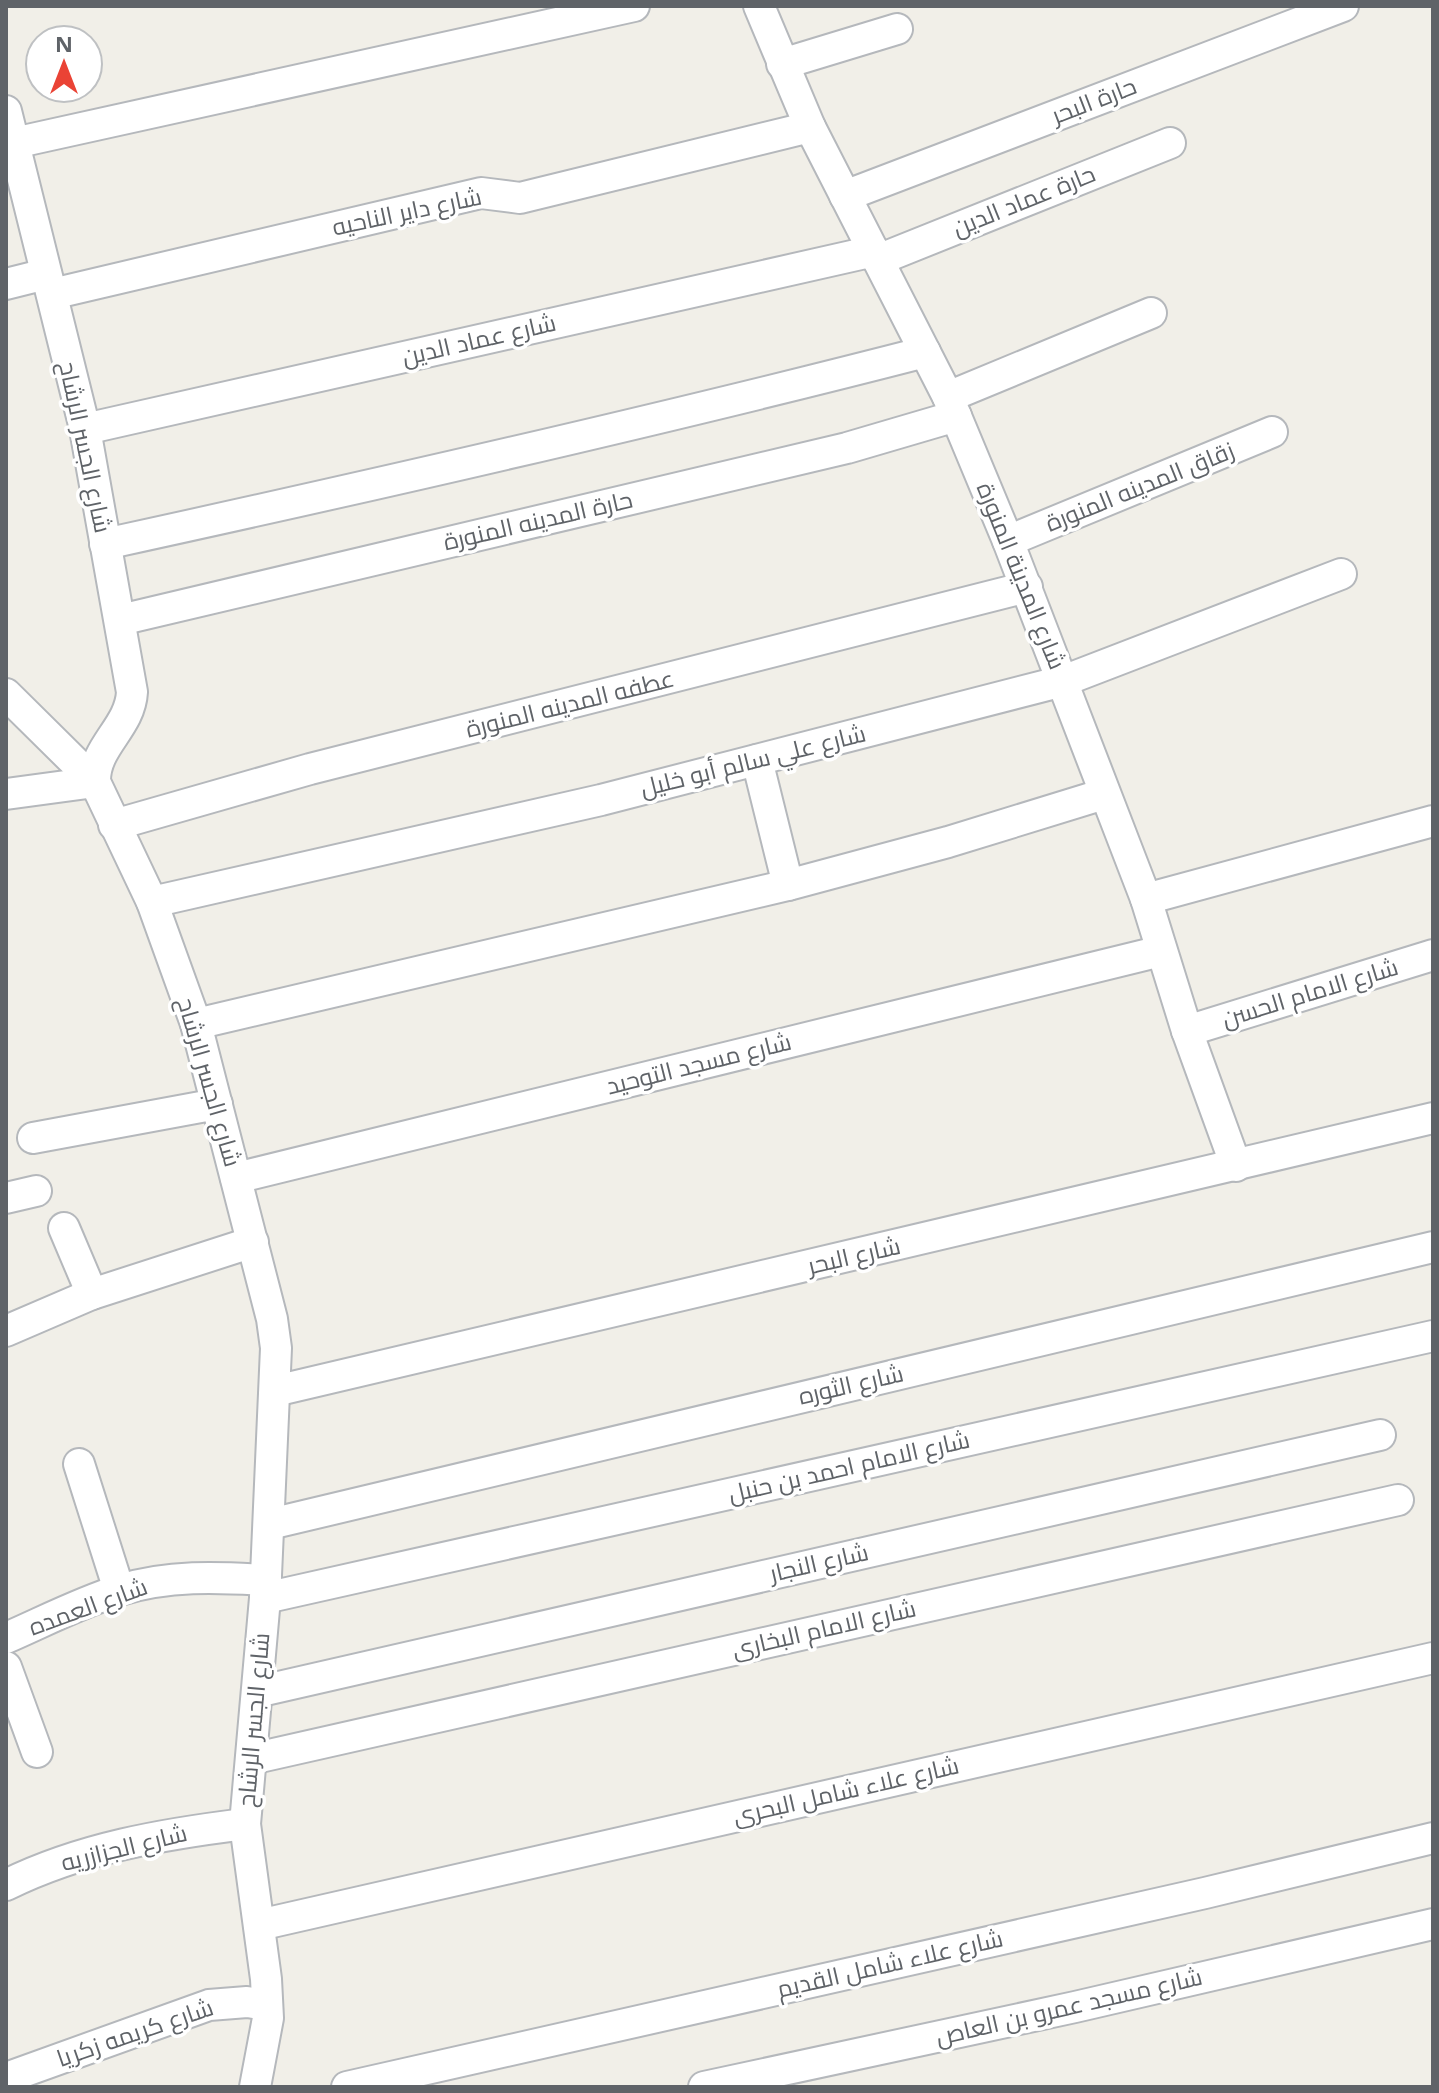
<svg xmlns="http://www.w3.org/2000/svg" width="1439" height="2093" font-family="'Open Sans',Cairo,sans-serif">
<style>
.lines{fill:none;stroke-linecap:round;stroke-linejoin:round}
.minor-casing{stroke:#b5b8bc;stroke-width:34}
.minor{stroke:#fff;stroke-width:30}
.labels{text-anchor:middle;stroke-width:7;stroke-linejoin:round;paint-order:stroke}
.street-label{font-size:24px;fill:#5f6368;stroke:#fff}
</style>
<rect width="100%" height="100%" fill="#f1efe8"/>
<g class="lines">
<g class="minor-casing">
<g id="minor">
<path d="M759,6l51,121 138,270 60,144 138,358 41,132 49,135"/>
<path d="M782,64l115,-35"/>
<path d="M6,111l79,318 47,263c-2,36 -38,54 -37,90l57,120 44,122 76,295 4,29 -11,250 -20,226 21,155 2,39 -13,69"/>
<path d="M14,143l620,-137"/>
<path d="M845,196l498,-190"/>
<path d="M878,260l292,-117"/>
<path d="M6,284l40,-10"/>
<path d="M52,294l429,-101 39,5 290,-71"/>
<path d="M948,397l203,-84"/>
<path d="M85,429l789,-178"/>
<path d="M1008,541l264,-109"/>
<path d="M105,544c275,-60 548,-122 820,-192"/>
<path d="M120,620l727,-172 109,-32"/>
<path d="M6,694l89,88"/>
<path d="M757,760l31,125"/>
<path d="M6,794l89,-12"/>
<path d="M114,825l196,-56 717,-182"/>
<path d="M1146,899l287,-78"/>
<path d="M152,902l449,-102 462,-119 278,-107"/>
<path d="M196,1024l592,-139 160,-43 156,-48"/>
<path d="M1187,1031l246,-76"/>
<path d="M33,1138l184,-34"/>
<path d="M236,1178l925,-227"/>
<path d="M6,1198l30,-7"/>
<path d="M64,1228l28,66"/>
<path d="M6,1331l86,-37 161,-52"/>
<path d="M275,1391l1158,-273"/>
<path d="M79,1464l40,126"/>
<path d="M270,1524l1163,-277"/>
<path d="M265,1598l1168,-262"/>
<path d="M6,1638c37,-16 75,-36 114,-48 48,-15 97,-13 146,-10"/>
<path d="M6,1667l31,85"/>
<path d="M257,1692l1123,-257"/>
<path d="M251,1759l1147,-259"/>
<path d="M6,1885c75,-37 157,-51 239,-61"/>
<path d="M259,1925l1174,-267"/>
<path d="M6,2078l203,-73 38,-3 20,3"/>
<path d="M347,2087l858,-194 228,-55"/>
<path d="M704,2087l371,-80 358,-83"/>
</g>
</g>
<use href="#minor" class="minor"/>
</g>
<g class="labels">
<g class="street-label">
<text transform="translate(1094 101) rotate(-21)" y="8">حارة البحر</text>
<text transform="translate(1024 201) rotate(-22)" y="8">حارة عماد الدين</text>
<text transform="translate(407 212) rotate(-12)" y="8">شارع داير الناحيه</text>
<text transform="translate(479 340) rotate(-13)" y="8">شارع عماد الدين</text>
<text transform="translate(85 447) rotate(78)" y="8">شارع الجسر الرشاح</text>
<text transform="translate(1140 487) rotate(-22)" y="8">زقاق المدينه المنورة</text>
<text transform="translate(538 521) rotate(-13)" y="8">حارة المدينه المنورة</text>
<text transform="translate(1021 576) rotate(68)" y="8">شارع المدينة المنورة</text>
<text transform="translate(570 704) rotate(-14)" y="8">عطفه المدينه المنورة</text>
<text transform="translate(753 761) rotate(-14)" y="8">شارع علي سالم أبو خليل</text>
<text transform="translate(1310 993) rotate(-17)" y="8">شارع الامام الحسن</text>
<text transform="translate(699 1064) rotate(-14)" y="8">شارع مسجد التوحيد</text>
<text transform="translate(209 1082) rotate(74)" y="8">شارع الجسر الرشاح</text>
<text transform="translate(854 1256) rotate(-13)" y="8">شارع البحر</text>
<text transform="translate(851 1385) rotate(-13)" y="8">شارع الثوره</text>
<text transform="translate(849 1467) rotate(-13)" y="8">شارع الامام احمد بن حنبل</text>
<text transform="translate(819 1563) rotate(-13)" y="8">شارع النجار</text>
<text transform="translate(88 1607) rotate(-20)" y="8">شارع العمده</text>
<text transform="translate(824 1629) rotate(-13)" y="8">شارع الامام البخارى</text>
<text transform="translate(254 1720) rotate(-85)" y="8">شارع الجسر الرشاح</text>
<text transform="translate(846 1791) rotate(-13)" y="8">شارع علاء شامل البحرى</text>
<text transform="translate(124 1848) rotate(-14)" y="8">شارع الجزازريه</text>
<text transform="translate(890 1964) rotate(-13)" y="8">شارع علاء شامل القديم</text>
<text transform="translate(1069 2007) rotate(-13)" y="8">شارع مسجد عمرو بن العاص</text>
<text transform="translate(135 2033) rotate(-19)" y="8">شارع كريمه زكريا</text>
</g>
</g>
<rect width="1439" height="2093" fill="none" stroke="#5f6368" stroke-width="16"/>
<g transform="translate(64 64)"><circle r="38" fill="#ffffff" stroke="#bfc1c3" stroke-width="2"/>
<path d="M0-6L14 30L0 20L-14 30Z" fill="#ea4335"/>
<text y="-12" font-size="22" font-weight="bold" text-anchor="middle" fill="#5f6368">N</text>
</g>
</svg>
